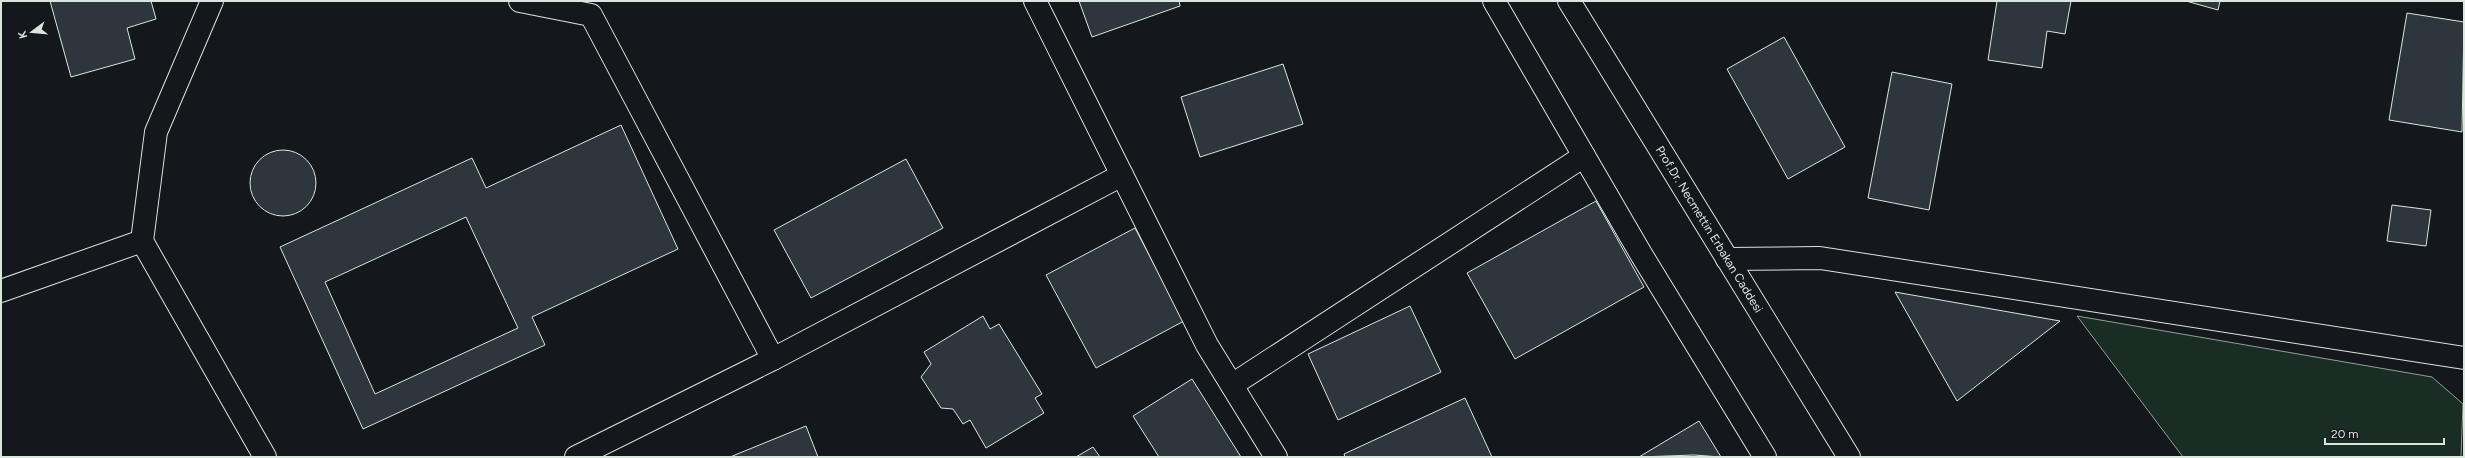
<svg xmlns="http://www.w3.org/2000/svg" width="2465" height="458" font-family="Figtree,sans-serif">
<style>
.green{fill:#1a2d24;stroke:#939e99}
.building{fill:#2c363c;stroke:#d8e6dc;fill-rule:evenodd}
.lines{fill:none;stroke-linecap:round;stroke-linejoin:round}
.street-casing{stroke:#d8e6dc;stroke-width:24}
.primary-casing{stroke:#d8e6dc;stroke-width:24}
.street{stroke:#14181c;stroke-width:22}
.primary{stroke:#14181c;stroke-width:22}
.labels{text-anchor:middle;stroke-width:3;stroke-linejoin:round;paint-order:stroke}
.street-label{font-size:12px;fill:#d8e6dc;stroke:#14181c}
</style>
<rect width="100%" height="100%" fill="#14181c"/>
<path class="green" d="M2077,316l355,61 31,27 -2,53h-278z"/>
<g class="building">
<path d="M50,1h101l5,18 -29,9 8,31 -64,18z"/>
<path d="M1079,1h100l1,5 -88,31z"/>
<path d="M1997,1h74l-6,33 -18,-3 -5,37 -54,-8z"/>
<path d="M2186,1h34l-2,9z"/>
<path d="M2407,13l57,9 -2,110 -73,-12z"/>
<path d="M1784,37l61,110 -57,32 -61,-110z"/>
<path d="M1283,64l20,60 -103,33 -19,-60z"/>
<path d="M1892,72l60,12 -23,126 -61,-12z"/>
<path d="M621,125l57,124 -146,68 13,28 -182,84 -83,-182 192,-89 14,30zM466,217l52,111 -143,66 -50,-112z"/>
<circle cx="283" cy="183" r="33"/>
<path d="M906,159l37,69 -132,70 -37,-68z"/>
<path d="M1596,201l48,86 -129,72 -48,-86z"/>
<path d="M2392,205l39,5 -5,36 -39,-5z"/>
<path d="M1135,228l49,93 -88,47 -50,-93z"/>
<path d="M1895,292l165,29 -103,80z"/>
<path d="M1410,306l31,66 -103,48 -30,-66z"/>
<path d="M983,316l7,13 9,-5 43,70 -7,4 9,15 -58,35 -16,-28 -7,4 -10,-15 -12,-1 -20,-31 10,-13 -7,-12z"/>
<path d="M1192,379l49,78h-82l-26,-41z"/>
<path d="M1465,398l27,59h-147l-1,-3z"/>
<path d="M1699,421l22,36 -27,-2 -55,2z"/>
<path d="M806,426l12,31h-88z"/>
<path d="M1093,447l7,10h-24z"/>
</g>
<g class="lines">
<g class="street-casing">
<g id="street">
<path d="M212,1l-56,131 -14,109 123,216"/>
<path d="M520,1l71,14 182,344"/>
<path d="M1035,1l172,344 69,112"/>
<path d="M1727,259l93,-1 644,100"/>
<path d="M1,291l141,-50"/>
<path d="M1232,385l352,-229"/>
<path d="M576,457l197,-98 349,-184"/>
</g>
</g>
<g class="primary-casing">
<g id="primary">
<path d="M1494,1l147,253 124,203"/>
<path id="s1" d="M1569,1l280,456"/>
</g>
</g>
<use href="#street" class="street"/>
<use href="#primary" class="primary"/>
</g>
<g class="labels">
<g class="street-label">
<text dy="4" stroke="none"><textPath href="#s1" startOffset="268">Prof.Dr. Necmettin Erbakan Caddesi</textPath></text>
</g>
</g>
<rect width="2465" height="458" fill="none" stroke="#d8e6dc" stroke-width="4"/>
<g transform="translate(32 32) rotate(254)" stroke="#14181c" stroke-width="3" paint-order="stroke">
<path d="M0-3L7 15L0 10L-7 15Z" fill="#d8e6dc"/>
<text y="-6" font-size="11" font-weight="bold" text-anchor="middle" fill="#d8e6dc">K</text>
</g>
<path d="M2325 438v6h119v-6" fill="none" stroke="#d8e6dc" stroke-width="2"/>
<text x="2331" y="438" font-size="12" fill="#d8e6dc" stroke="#14181c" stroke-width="3" paint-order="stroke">20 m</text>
</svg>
